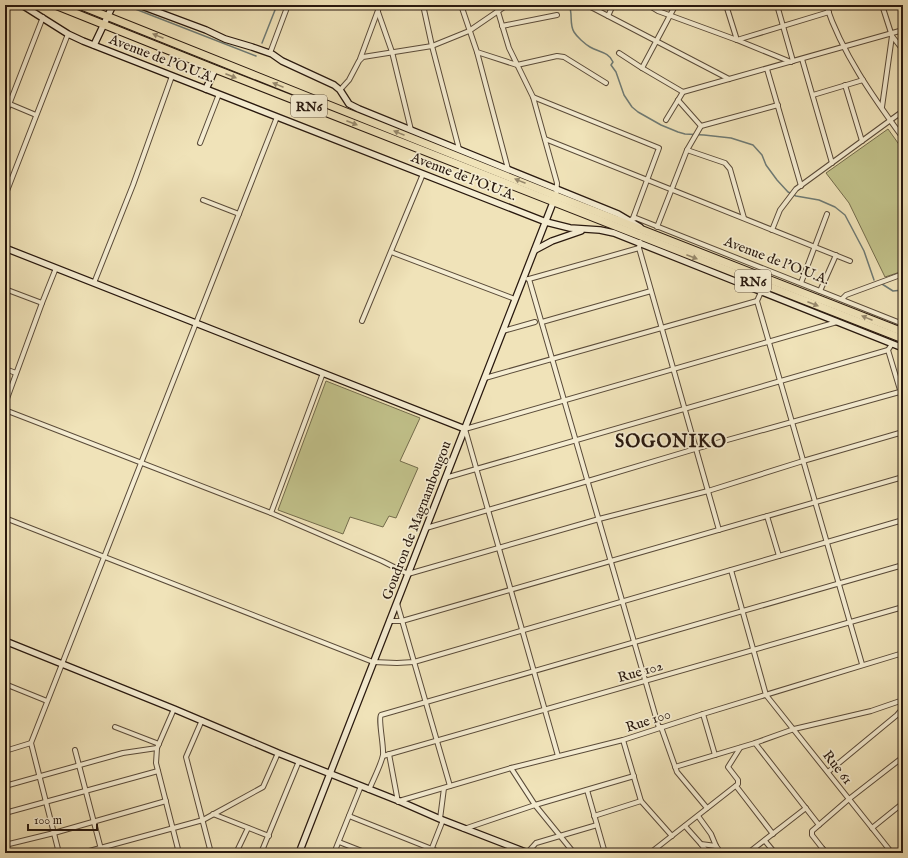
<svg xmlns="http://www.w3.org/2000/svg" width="908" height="858" font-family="'IM FELL English',serif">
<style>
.green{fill:#c1c18a;stroke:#746c4c}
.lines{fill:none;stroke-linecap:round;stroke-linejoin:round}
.stream{stroke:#6e7a74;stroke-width:1.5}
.street-casing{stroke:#5a4b39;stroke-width:6}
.secondary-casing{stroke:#28180e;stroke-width:8}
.highway-casing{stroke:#28180e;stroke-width:9}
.street{stroke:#f5edd2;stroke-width:4}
.secondary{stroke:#f5edd2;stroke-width:5.5}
.highway{stroke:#f0e3b9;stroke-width:7}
.oneway{fill:#96886c}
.labels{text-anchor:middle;stroke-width:3.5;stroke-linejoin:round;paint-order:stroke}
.shield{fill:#f5edd2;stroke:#665849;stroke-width:1}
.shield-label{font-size:13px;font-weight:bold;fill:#28180e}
.street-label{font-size:14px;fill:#28180e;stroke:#f5edd2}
.district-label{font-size:18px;font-weight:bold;letter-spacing:1px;fill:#28180e;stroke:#f5edd2}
</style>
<rect width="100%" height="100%" fill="#f0e3b9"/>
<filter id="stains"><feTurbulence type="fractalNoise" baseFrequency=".005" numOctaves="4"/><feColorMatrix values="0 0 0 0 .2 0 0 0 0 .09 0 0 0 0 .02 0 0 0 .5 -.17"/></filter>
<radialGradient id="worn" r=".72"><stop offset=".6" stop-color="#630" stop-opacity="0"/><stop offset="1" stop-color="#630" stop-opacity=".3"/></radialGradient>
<g class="green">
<path d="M888,129l15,21v121l-18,6 -36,-74 -23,-30z"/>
<path d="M326,381l94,37 -20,43 18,7 -22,50 -7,-2 -6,11 -33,-10 -7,17 -65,-24z"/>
</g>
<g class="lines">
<g class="stream">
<path d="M125,5l131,51"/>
<path d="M569,5c4,8 0,19 5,27 3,5 11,12 16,15 8,5 19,5 23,15l-2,3 5,7 8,23 8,12 6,5 23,13 17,7 7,2 19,1 27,3 22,7 9,10 4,10 11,15 11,12 8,4 23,4 16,7 10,8 19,36 10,29"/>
<path d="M262,43l15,-38"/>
<path d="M882,284l11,7 10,-1"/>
</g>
<g class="street-casing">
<g id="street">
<path d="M423,5l9,41 27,103"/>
<path d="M461,5l16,47 40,13 40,-9 7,1 42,26"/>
<path d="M496,5l13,43 24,49 24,86 -1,13"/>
<path d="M587,5l142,74"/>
<path d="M648,5l10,6 79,29 54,22"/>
<path d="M726,5l11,35 92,-28"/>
<path d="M777,5l16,56"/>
<path d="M826,5c16,48 47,92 77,133"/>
<path d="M882,5l10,31 11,14"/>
<path d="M378,12l14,40 19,78"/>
<path d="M5,13l3,-8"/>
<path d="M608,16l5,-11"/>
<path d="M502,26l55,-11"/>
<path d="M477,52l31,117"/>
<path d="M270,53l18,-48"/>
<path d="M619,53l23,15 41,24"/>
<path d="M360,59l20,-54"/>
<path d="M802,59l30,104"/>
<path d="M642,68l33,-62 2,-1"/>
<path d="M767,69l34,117"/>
<path d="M845,85l17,56"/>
<path d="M340,90l9,-10 10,-19 4,-4 69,-11 37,-15 38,-26"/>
<path d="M813,95l50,-15"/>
<path d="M533,97l126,51 -26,70"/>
<path d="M678,100l23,26"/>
<path d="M5,102l31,13"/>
<path d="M882,107l10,-71"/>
<path d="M5,115l38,-98"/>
<path d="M666,120l17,-28 220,-62"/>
<path d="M545,139l305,122"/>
<path d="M200,143l19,-49"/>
<path d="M687,150l38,13 5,6 14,49"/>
<path d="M5,196l63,-162"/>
<path d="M203,200l36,14"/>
<path d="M630,220l6,-2 267,106"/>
<path d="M657,227l30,-77 14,-24 77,-21"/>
<path d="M772,230l8,-20 16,-21 107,-78"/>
<path d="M640,242l-1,6 80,282"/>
<path d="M391,252l124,47"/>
<path d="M528,279h1l110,-31"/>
<path d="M529,279l130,449"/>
<path d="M94,283l39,-98 39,-109"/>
<path d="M801,283l26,-69"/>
<path d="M5,289l37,14"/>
<path d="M820,291l16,-36"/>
<path d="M761,292l-4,9 105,363"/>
<path d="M5,299l3,-9"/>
<path d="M842,299l4,-4 57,-21"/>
<path d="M362,321l61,-147"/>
<path d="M542,322l109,-31"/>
<path d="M503,331l32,-9"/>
<path d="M892,344l-4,6 15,50"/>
<path d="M5,369l11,4"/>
<path d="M485,378l272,-77"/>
<path d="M5,404l37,-101 14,-35"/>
<path d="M5,410l266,103 111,48 26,13 191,-55 109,-28 95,-30 100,-29"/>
<path d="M445,478l443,-128"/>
<path d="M271,513l52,-140"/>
<path d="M767,516l12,40"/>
<path d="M5,518l368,144 24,1 17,-1 489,-142"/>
<path d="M426,528l162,-47 107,-32 208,-58"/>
<path d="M731,570l35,125 126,158"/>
<path d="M397,603l53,183"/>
<path d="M389,621h13l501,-144"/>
<path d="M5,684l42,17"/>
<path d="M174,709l-17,39 -1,15 23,90"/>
<path d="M703,714l12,41"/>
<path d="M202,720l-16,37 25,96"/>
<path d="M115,727l44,17"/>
<path d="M661,727l16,45 30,36"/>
<path d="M623,740l18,61 31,35"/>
<path d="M755,743l64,82"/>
<path d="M75,750l27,103"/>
<path d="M5,751l26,-8"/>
<path d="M389,754l9,48"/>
<path d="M383,756l520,-149"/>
<path d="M558,756l-93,-327 372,-107"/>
<path d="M675,767l80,-24 39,-14 77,-18 32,-11"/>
<path d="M511,768l24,37 39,48"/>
<path d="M828,772l69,-57 6,-7"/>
<path d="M5,786l118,-33 34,-5"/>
<path d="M736,786l37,48"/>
<path d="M369,790c4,-10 12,-25 14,-35 1,-9 -5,-36 -2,-40l522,-150"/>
<path d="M587,790l18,63"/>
<path d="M399,801l112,-33 112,-28 80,-26 200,-61"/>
<path d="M5,813l153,-42"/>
<path d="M213,814l56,22"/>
<path d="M349,816l93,37"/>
<path d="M594,816l47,-15"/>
<path d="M698,816l13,18 5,12 5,7"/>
<path d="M440,819l4,-31"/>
<path d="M685,826l16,18 15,2"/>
<path d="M872,828l31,-25"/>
<path d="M464,829l71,-24 99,-29"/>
<path d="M765,841l10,12"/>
<path d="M339,842l28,11"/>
<path d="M701,844l7,9"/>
<path d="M5,845l49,-12 112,-32"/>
<path d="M59,853l-28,-110 246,-626"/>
<path d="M82,853l121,-33 60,-33 15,-34"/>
<path d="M236,853l12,-25"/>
<path d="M261,853l38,-92"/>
<path d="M334,853l27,-67"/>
<path d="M430,853l13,-33"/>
<path d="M527,853l9,-10 61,-18"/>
<path d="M650,853l88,-69v-4l-10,-13 12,-19"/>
<path d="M748,853l58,-45"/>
<path d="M817,853l6,-4"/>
<path d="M826,853l-14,-18v-4l37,-32 54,-42"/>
<path d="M902,853l1,-1"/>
</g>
</g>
<g class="secondary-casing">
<g id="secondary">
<path d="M22,5l46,29 15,7 463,181 24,6 30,2 14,3 289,115"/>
<path d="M139,5l67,25 19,9 27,8 20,7 10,7 52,24 6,5 9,14 10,5 259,105 22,13"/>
<path d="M94,45l19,-40"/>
<path d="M206,89l9,-20"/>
<path d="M5,248l460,181"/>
<path d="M535,250l17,-9 29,-10"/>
<path d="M5,641l169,68 104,44 121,48 41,18 88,34"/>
<path d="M299,853l255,-653"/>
</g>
</g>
<g class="highway-casing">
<g id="highway">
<path d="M55,5l160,64 688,270"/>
<path d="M79,5l477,191 347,136"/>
</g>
</g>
<use href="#street" class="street"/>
<use href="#secondary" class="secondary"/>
<use href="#highway" class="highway"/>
</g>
<defs><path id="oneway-solid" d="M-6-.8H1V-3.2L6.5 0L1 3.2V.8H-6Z"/></defs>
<g class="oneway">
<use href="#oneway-solid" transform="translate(158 36) rotate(-158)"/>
<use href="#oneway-solid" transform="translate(231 76) rotate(21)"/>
<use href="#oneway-solid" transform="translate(278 85) rotate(-158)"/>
<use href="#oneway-solid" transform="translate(352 123) rotate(21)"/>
<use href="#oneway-solid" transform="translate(399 133) rotate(-158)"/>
<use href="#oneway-solid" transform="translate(520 181) rotate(-158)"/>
<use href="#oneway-solid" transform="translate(692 257) rotate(21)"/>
<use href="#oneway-solid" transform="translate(813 304) rotate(21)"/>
<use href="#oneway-solid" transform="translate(867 318) rotate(-158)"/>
</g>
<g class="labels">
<g class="shield">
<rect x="291" y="95" width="36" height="22" rx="3"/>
<rect x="735" y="270" width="36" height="22" rx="3"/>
</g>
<g class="shield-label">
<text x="309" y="111">RN6</text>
<text x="753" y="286">RN6</text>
</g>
<g class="street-label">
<text transform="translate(162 58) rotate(21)" y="5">Avenue de l'O.U.A.</text>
<text transform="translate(464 176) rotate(21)" y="5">Avenue de l'O.U.A.</text>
<text transform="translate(777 260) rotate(21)" y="5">Avenue de l'O.U.A.</text>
<text transform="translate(416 520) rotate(-69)" y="5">Goudron de Magnambougou</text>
<text transform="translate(640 671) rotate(-16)" y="5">Rue 102</text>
<text transform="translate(648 720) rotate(-18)" y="5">Rue 100</text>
<text transform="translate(838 767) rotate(52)" y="5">Rue 61</text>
</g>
<g class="district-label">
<text x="671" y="447">SOGONIKO</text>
</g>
</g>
<rect width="908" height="858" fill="none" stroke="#f0e3b9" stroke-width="20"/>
<rect x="6" y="6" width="896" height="846" fill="none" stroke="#28180e" stroke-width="2"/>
<rect x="10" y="10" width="888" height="838" fill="none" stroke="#28180e"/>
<path d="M28 824v6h69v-6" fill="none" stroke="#28180e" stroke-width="2"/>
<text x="34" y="824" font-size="12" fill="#28180e" stroke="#f5edd2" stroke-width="3" paint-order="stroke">100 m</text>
<rect width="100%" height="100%" filter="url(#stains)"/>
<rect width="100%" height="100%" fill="url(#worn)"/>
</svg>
